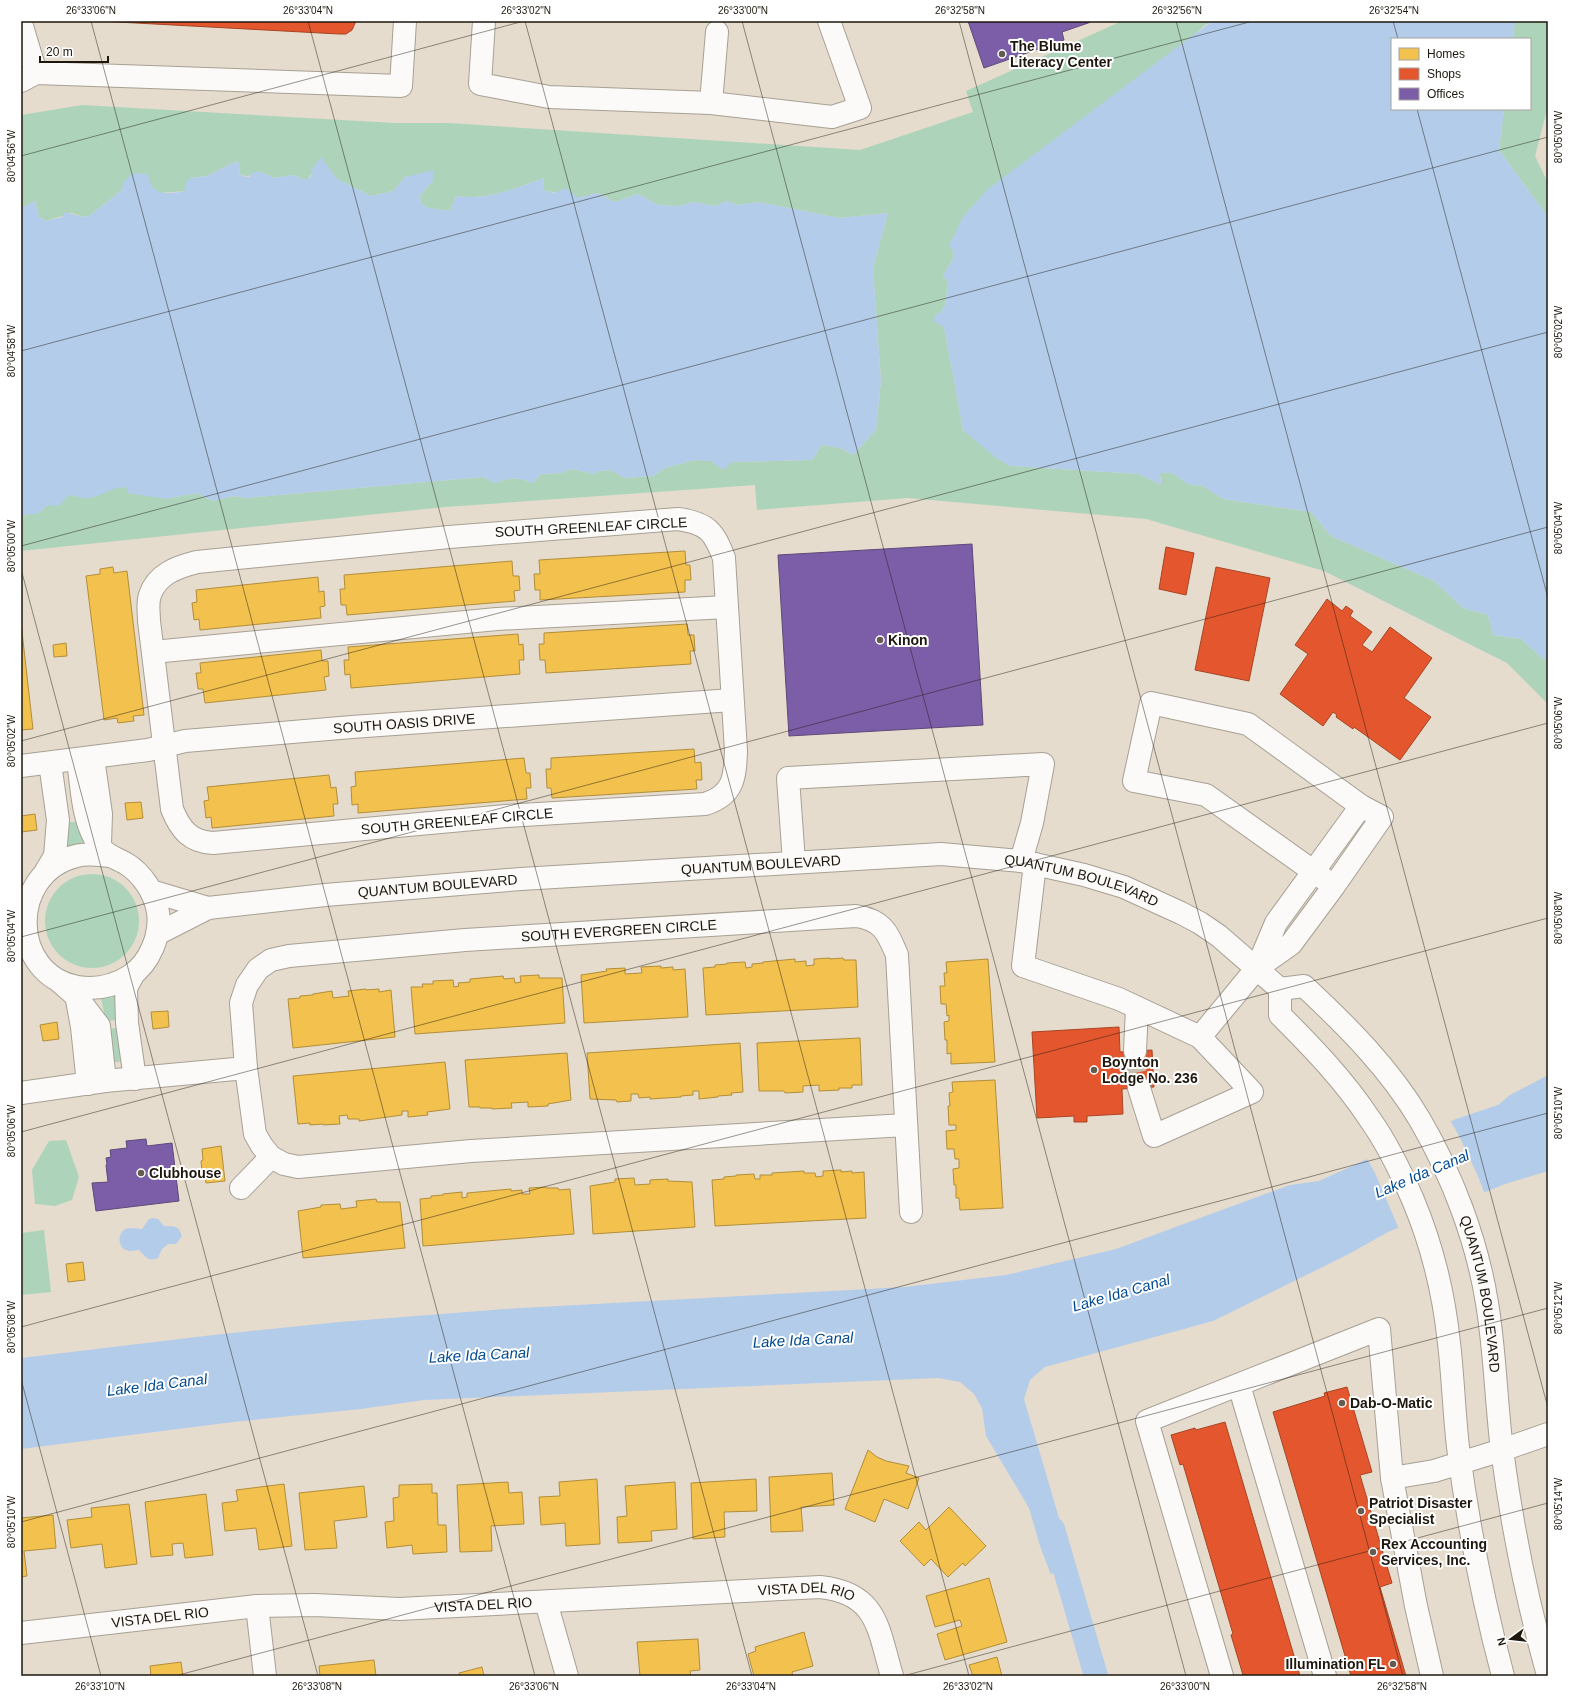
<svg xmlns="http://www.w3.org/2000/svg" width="1569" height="1697" font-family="Arial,sans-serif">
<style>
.green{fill:#add4ba}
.water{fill:#b3ccea}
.pier{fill:#e5dccd}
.homes{fill:#f2c14e;stroke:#b28e3a}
.shops{fill:#e4572e;stroke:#a84424}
.offices{fill:#7b5ea7;stroke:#5f4979}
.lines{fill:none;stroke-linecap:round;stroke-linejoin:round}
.canal{stroke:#b3ccea;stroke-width:24}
.minor-tunnel{stroke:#c7beb0;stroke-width:22;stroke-dasharray:22 11;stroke-linecap:butt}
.minor-casing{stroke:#a7a094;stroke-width:24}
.minor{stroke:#fbfaf8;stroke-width:22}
.ticks{fill:none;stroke:#1d170d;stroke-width:1;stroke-opacity:0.45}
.poi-dot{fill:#635c50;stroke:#fff;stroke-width:1.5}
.labels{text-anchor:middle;stroke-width:4;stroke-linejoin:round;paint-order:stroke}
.poi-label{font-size:14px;font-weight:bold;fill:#1d170d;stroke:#fff;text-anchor:start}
.street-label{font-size:14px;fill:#1d170d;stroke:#fff}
.water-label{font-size:15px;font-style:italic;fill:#014a90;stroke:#fff}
.neatline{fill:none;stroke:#1d170d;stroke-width:1.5}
.ticks-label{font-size:10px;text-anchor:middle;fill:#1d170d}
</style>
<rect width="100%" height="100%" fill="#e5dccd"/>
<g class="green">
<path d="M1122,21h90l-7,4 -252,226 1,7 -11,17 5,8 -3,22 -6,9 5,13 19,103 47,36 129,8 22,11 -1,-12h12l16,11 15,2 20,13 88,13 20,24 103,45 29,27 25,7 5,20 28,4 27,24v41l-41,-41 -183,-92 -178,-52 -238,-21 -151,12 -2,-25 -310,22 -424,44v-34l8,-3h8l11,-9 21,-10 10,2 10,1 27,-11h10l40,12 31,-6 15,8 22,-5 12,2 237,-21 12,6c16,-6 22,-6 38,0l8,-9 20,-1 10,-4 23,5 6,-3 11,-1 13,8 29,-2 12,-8 30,-8 37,2 80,-2 10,-15 18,3 13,7 23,-25 5,-49 -8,-113 15,-55 -49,5 -81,-16 -20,3 -12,-4 -10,5 -23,-4 -13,4 -22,-1 -20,-11 -23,8 -18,-9 -19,5 -35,-8 1,-12c-28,10 -57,23 -88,18l-6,15 -22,-3 -7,-5 -1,-7 14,-17 -29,-2 -12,14 -22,5 -34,-17 -16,-21 -13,21h-5l-10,-4 -19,3 -15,-7c-7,4 -12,8 -20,2l1,-6 -3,-6 -30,15 -17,2 -4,13 -27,2 -9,-8 -28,5 -33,26 -6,1 -11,-4 -26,8 -7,-4 -4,-16 -14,7v-93l61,-10 313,18h54l411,27 113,-38 -7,-21z"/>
<path d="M1515,21h33v85l-13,50 13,27v34l-49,-67 5,-41h26v-70h-17z"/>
<path d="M68,822h10l5,19 -1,4 -16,3z"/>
<circle cx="92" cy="921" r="47"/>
<path d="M116,994l1,26 -11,1 -5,-22z"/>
<path d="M116,1028l2,1 3,30 -2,3h-5l-3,-1 -3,-32z"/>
<path d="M66,1140l13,37 -7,23 -17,6 -20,-2 -3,-34 17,-29z"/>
<path d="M44,1230l7,62 -30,3v-62z"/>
</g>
<g class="water">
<path d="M1212,21h303l-2,18h-121v70h112l-5,41 49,67v446l-27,-24 -28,-4 -5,-20 -25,-7 -29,-27 -103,-45 -20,-24 -88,-13 -20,-13 -15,-2 -16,-11h-12l1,12 -22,-11 -129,-8 -14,-8 -33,-28 -19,-103 -10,-5 1,-8h4l6,-9 3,-22 -5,-8 11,-17 -1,-7 -4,-6 14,-28 25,-28z"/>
<path d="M321,157l16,22 34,17 22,-5 12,-14 28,-7 1,9 -14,17 1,7 7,5 22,3 6,-15c31,5 60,-8 88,-18l-1,12 11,3 12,-5 12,10 19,-5 18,9 23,-8 20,11 22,1 13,-4 23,4 10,-5 12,4 20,-3 81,16 49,-5 -15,55 8,113 -5,49 -23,25 -13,-7 -18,-3 -10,15 -80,2 -9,8 -12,-9 -16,-1 -30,8 -12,8 -29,2 -13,-8 -11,1 -6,3 -23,-5 -10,4 -20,1 -8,9c-16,-6 -22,-6 -38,0l-12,-6 -237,21 -12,-2 -22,5 -15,-8 -31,6 -38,-6 -2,-6c-15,0 -24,9 -37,11 -7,1 -14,-2 -20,-3l-10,11 -11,-1 -11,9h-8l-8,3v-309l14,-7 4,16 7,4 16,-4 3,-5 18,5 6,-1 33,-26 1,-8 10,-9 15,1c4,23 18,20 38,17l-1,-7 5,-6 17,-2 30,-15 3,6 -1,6 4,3 6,1 3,-4 7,-2 15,7 19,-3 10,4h5l3,-3v-6z"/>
<path d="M1548,1075v96l-43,13 -117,48 -41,23 -134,66 -168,46 -15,13 -6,19 45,153 -18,23 -11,-29 -11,-38 -43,-72 -4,-28 -8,-14 -14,-12 -22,-4 -514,22 -63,9 -128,13 -212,27v-91l192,-23 126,-13 166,-13 400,-22 101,-12 110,-26 174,-64 29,-4 137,-62 42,-14 12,-10z"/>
<path d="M153,1218l5,1 6,7c10,1 14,-2 18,10l-6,8h-8l-6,5 -4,9c-10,4 -12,-1 -19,-8 -4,0 -8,2 -13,0 -8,-3 -9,-17 0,-21 4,-2 10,0 16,0l7,-10z"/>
</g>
<path class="pier" d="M1450,1120l9,16 18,38 8,20 -86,35 -24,-56 -9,-16z"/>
<g class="homes">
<path d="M685,551l1,14h4l1,15h-6v12l-145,8v-10h-5l-1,-16h6l-1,-14z"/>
<path d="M512,561l1,15h6l1,14 -6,1 1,10 -168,14 -1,-10h-5l-1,-16h5l-1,-14z"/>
<path d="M113,567l1,6 13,-2 17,144 -11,1 1,5 -16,2 -1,-5 -13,2 -18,-144 14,-2v-5z"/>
<path d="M318,577l1,15 5,-1 1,15 -5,1 1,11 -121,12 -1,-11 -5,1 -2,-17 5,-1 -1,-12z"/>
<path d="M21,623l12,106 -12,1z"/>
<path d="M687,624l1,11h6l1,16h-5l1,13 -145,9 -1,-13h-5l-1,-16h5v-11z"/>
<path d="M518,634l1,11 4,-1 1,16h-5l1,14 -169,14 -1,-14 -5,1 -1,-15h5l-1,-13z"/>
<path d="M66,643l1,13 -13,1 -1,-12z"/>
<path d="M321,650l1,11h6l1,15 -5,1 2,13 -121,13 -2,-14h-5l-2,-16h5l-1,-10z"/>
<path d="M694,749l1,14 6,-1 1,18h-6l1,9 -145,9 -1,-10h-4l-1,-19h5v-11z"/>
<path d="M524,758l2,15h4l1,15h-5l1,11 -169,14v-9l-6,1 -1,-18 5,-1 -1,-14z"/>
<path d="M329,775l2,13 5,-1 2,17h-5l1,12 -122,12 -1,-11 -5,1 -2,-17 5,-1 -2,-13z"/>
<path d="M141,802l2,16 -16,2 -2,-17z"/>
<path d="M35,814l2,16 -16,2v-16z"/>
<path d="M830,958v1l13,-1 1,2h12l2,47 -152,8 -3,-47 12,-1v-2l12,-1v-1l18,-1 1,6 6,-1v-3l11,-1v-1l32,-3v3l11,-1v5l8,-1v-6z"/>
<path d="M988,959l7,103 -44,2v-11l-4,1v-14h-2l-1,-18 5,-1v-6l-2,1 -1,-12h-5l-1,-18h5l-1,-13h3l-1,-11z"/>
<path d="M661,966v2l12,-1v3l12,-1 3,48 -104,6 -3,-48 26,-4 -1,-2 19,-1v6l17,-1 -1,-6z"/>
<path d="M539,975v3h23l3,45 -150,11 -4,-47h12l-1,-3h11v-3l20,-1 1,7 5,-1 -1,-3 12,-1v-3l33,-3 1,3 10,-1 1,5 6,-1 -1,-6z"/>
<path d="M366,989v1l13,-1v3l12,-2 4,47 -102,11 -5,-49 12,-1v-2l13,-1v-1l19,-3 1,7 16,-2 -1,-5z"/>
<path d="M168,1011l1,16 -16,2 -2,-17z"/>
<path d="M57,1022l2,17 -16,2 -3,-16z"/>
<path d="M860,1038l2,47h-10v3h-13v2l-20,1v-6l-16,1v6l-18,1 -1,-2h-25l-2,-48z"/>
<path d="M740,1043l3,49 -12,1 1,2 -14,1v1l-19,2v-8h-6v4l-12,1v1l-31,2v-2l-11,1 -1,-4h-7v7l-14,1 -1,-2 -26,-1 -3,-46z"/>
<path d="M567,1053l4,47 -23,4v2l-20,1v-5l-17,1 1,5 -20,1v-1h-12v-1h-11l-4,-47z"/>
<path d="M445,1062l5,47 -23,3 1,3 -20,2v-6h-6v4l-43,6v-2h-11l-1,-4 -8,1 1,8 -17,1v-1l-13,1v-2l-12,1 -5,-48z"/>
<path d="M995,1080l8,128 -43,2 -1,-12h-3v-13h-2l-1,-16 6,-1v-9h-4l-1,-10h-7l-1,-18 10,-1v-5h-7l-1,-19h2l-1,-13 4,-1 -1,-10z"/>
<path d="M221,1146l4,35 -19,2 -2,-13h-2l-1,-9 2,-1 -1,-11z"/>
<path d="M841,1170v2l11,-1v2l12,-1 2,46 -151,8 -3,-46 12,-1v-2l12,-1v-1l18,-1 1,5h5v-4h12v-2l32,-2v2h11l1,4 7,-1v-5z"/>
<path d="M634,1178l1,7 15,-1v-4l18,-1v2l24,1 3,45 -102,7 -3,-48 25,-4v-3z"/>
<path d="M546,1187v1h12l1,2 11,-1 4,45 -151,12 -3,-47 11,-1v-2l12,-1v-1l19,-2v6l5,-1v-4l44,-4v2l11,-1v4h8l-1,-6z"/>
<path d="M376,1199l1,3h23l5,46 -102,10 -5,-47 23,-4v-2l19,-1 1,5 16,-2 -1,-6z"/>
<path d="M83,1262l2,18 -17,2 -2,-18z"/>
<path d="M868,1450l9,7 9,4 23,5 -3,7 13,5 -11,31 -24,-10 -9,23 -30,-13z"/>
<path d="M832,1473l2,32 -33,2 2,24 -32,1 -2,-55z"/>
<path d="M597,1479l3,65 -34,2 -1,-23 -24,2 -2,-28 21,-1 -1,-14z"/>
<path d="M756,1479l1,32 -33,1 1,25 -32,2 -2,-56z"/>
<path d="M508,1482l1,11 13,-1 2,32 -33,2 1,25 -32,1 -3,-67z"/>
<path d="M675,1482l2,47 -26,2 1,10 -34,2 -1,-26 10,-1 -2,-30z"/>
<path d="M284,1484l8,62 -33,4 -3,-22 -31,3 -3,-28 16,-2 -2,-11z"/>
<path d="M432,1484v9h5l1,32h8l1,27 -34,2 -1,-9 -25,3 -2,-26 9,-1 -1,-23 6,-1v-12z"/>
<path d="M364,1486l3,31 -33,4 3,27 -32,2 -6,-57z"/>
<path d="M206,1494l7,61 -28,3 -2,-15 -11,1 1,11 -22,2 -6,-55z"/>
<path d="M129,1504l8,60 -32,4 -3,-24 -31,4 -4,-28 25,-3 -1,-9z"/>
<path d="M949,1507l37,39 -21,20 -2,-3 -15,14 -17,-18 -7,7 -24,-25 19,-19 7,8z"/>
<path d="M53,1515l3,33 -32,3 3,25 -6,1v-59z"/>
<path d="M989,1578l18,64 -62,18 -8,-26 25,-8 -2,-6 -25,7 -9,-31z"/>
<path d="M804,1632l9,34 -21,6 1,4h-39l-6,-22 8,-3 -1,-4z"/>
<path d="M698,1639l2,31 -10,1 1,5h-51l-3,-34z"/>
<path d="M997,1657l5,19h-29l-4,-11z"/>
<path d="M374,1660l2,16h-56l-1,-10z"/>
<path d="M181,1662l2,14h-32l-1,-10z"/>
<path d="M482,1667l2,9h-24l-1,-3z"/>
</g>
<g class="shops">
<path d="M99,21h257l-4,9 -6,4h-7z"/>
<path d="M1166,547l28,6 -8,42 -27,-6z"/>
<path d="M1216,567l54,11 -21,103 -54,-11z"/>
<path d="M1327,599l15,12 4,-5 7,5 -3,5 22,16 -10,13 10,7 18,-25 42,31 -28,40 27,19 -31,43 -46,-33 -1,2 -17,-12 1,-2 -4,-3 -10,14 -43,-32 28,-40 -13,-9z"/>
<path d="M1119,1027l1,25 32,-2 2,37 -32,2 1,25 -36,2v6h-13v-6l-37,2 -5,-86z"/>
<path d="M1347,1387l25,85 -12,3 32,108 -12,4 26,89h-55l-78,-264 52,-16 -1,-3z"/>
<path d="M1225,1422l75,254h-54l-1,-2 -2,1 -12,-40 2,-1 -50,-170 -3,1 -9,-30 24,-7 1,2z"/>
</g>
<g class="offices">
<path d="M968,21h123v1l-29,10 2,8 -80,28z"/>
<path d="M972,544l11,181 -194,11 -11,-181z"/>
<path d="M146,1139l1,7 25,-3 7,58 -83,10 -4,-28 16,-1 -2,-17 1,-1 -1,-6 5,-1 -1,-7 17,-2 -1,-7z"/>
</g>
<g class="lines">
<path class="canal" d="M1053,1529l43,147"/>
<path class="minor-tunnel" d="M1135,1051v19l4,18"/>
<g class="minor-casing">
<g id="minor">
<path d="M484,21l-4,63 69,13 162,6 121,14 28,-9 -31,-87"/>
<path d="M21,23l15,50"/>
<path d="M21,81l15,-8 365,13 4,-65"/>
<path d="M711,103l6,-71"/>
<path d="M678,519c30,4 36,13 46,39l12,193c-1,26 -2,44 -31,53l-199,12 -293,27c-23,-1 -33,-14 -41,-34l-23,-188c0,-8 -2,-18 1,-26 7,-21 27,-28 47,-33l252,-25z"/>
<path d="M153,652l344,-33 230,-12"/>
<path d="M93,758l8,56 -1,30"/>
<path d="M78,760c4,29 4,62 22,87 7,9 16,11 25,16 17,10 30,30 33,49 3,23 -8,51 -28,64 -16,10 -33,14 -52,11 -69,-12 -70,-114 -2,-131 11,-3 23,-1 33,0"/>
<path id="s1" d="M21,766l127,-16 37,-9 167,-14 380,-27"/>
<path d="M794,862l-6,-84 255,-14 -11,59 -11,38"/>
<path d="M1035,864l-12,102 96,33 81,38 52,55 -98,44 -15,-48"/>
<path d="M46,871l9,-15 3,-36 -8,-57"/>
<path d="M151,891l57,17"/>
<path id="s2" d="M157,934l51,-26 117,-13 196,-16 420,-25 80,7 63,14 40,12 57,26 19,10 19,13 61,53v26c32,32 64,65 89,103 18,25 32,54 44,82 19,45 31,95 36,143 4,34 5,69 9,104 10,77 25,154 45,229"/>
<path d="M1257,968l19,-45 85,-117"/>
<path d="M134,973l-8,15 1,35 8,56"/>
<path d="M60,982l16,14 23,30 6,55"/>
<path id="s3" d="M1280,989l24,-3c43,40 86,83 116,134 32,55 57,120 67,183 8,48 9,98 15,147 10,76 25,151 46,225"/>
<path d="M77,1000l5,27 6,57"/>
<path d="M1200,1037l57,-69 34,-24 43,-58 48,-69 -21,-11 -113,-82 -97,-21 -17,78 72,14 128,91"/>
<path d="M1135,1051l2,-43"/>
<path d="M21,1093l84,-12 141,-13"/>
<path id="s4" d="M905,1125l-434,26 -173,16 -14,-3 -13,-7 -9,-11 -7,-12 -9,-66 -5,-65 6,-18 11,-16 13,-9 18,-4 176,-16 391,-24c26,4 31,15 41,39l14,257"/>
<path d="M241,1188l30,-31"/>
<path d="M1239,1385l86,291"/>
<path d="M1392,1478l42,-7 68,-21 46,-16"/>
<path d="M546,1602l21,74"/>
<path d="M257,1606l8,70"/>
<path id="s5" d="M21,1633l236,-27 58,-1 84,4 421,-22c58,6 58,42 72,89"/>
<path d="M1222,1676l-75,-255 232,-92 13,149 24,128 16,70"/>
</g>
</g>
<use href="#minor" class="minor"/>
</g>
<path class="ticks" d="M91,21l444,1655M308,21l444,1655M525,21l444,1655M742,21l444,1655M959,21l444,1655M1176,21l372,1387M1393,21l5,18M1417,109l131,489M21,156l503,-135M21,351l1232,-330M21,546l1527,-409M21,569l297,1107M21,741l1527,-409M21,937l1527,-410M21,1132l1527,-409M21,1327l1527,-409M21,1379l80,297M21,1522l1527,-409M175,1676l1373,-368M903,1676l645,-173"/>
<g class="poi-dot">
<circle cx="1002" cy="54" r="4"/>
<circle cx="880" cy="640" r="4"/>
<circle cx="1094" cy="1070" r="4"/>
<circle cx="141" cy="1173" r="4"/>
<circle cx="1342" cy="1403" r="4"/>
<circle cx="1361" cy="1511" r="4"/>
<circle cx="1373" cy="1552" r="4"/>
<circle cx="1393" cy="1664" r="4"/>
</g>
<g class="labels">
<g class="poi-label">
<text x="1010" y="51">The Blume<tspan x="1010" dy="16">Literacy Center</tspan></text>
<text x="888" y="645">Kinon</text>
<text x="1102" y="1067">Boynton<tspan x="1102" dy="16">Lodge No. 236</tspan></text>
<text x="149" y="1178">Clubhouse</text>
<text x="1350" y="1408">Dab-O-Matic</text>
<text x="1369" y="1508">Patriot Disaster<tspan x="1369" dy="16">Specialist</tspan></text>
<text x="1381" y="1549">Rex Accounting<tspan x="1381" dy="16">Services, Inc.</tspan></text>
<text x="1385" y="1669" text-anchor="end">Illumination FL</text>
</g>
<g class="street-label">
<text transform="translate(591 527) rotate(-3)" y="5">SOUTH GREENLEAF CIRCLE</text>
<text dy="5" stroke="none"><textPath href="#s1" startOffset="386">SOUTH OASIS DRIVE</textPath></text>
<text transform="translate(457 821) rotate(-5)" y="5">SOUTH GREENLEAF CIRCLE</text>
<text dy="5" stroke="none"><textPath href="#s2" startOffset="612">QUANTUM BOULEVARD</textPath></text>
<text dy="5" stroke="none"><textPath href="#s2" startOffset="936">QUANTUM BOULEVARD</textPath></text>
<text dy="5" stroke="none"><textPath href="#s2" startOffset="288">QUANTUM BOULEVARD</textPath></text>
<text dy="5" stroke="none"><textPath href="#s4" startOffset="1201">SOUTH EVERGREEN CIRCLE</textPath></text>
<text dy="5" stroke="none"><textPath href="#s3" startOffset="388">QUANTUM BOULEVARD</textPath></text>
<text dy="5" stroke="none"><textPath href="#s5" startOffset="788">VISTA DEL RIO</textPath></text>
<text dy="5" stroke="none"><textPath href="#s5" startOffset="464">VISTA DEL RIO</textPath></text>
<text dy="5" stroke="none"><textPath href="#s5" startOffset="140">VISTA DEL RIO</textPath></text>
</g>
<g class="water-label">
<text transform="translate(1422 1174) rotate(-23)" y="5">Lake Ida Canal</text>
<text transform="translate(1121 1293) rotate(-16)" y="5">Lake Ida Canal</text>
<text transform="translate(803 1340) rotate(-3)" y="5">Lake Ida Canal</text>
<text transform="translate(479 1355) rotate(-3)" y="5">Lake Ida Canal</text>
<text transform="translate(157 1385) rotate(-7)" y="5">Lake Ida Canal</text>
</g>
</g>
<rect width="1569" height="1697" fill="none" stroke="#ffffff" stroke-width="44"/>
<rect x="1391" y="38" width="140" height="72" fill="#ffffff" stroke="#a5a29e"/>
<rect x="1399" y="48" width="20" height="12" fill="#f2c14e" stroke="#a5a29e"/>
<text x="1427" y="58" font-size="12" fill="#1d170d">Homes</text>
<rect x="1399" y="68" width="20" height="12" fill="#e4572e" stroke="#a5a29e"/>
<text x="1427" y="78" font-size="12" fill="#1d170d">Shops</text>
<rect x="1399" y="88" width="20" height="12" fill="#7b5ea7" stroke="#a5a29e"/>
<text x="1427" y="98" font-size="12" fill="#1d170d">Offices</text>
<g transform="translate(1511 1639) rotate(255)" stroke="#ffffff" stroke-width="3" paint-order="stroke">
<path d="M0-3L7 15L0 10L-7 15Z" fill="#1d170d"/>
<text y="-6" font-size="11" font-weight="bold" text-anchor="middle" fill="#1d170d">N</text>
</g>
<path d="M40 56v6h68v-6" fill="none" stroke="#1d170d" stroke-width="2"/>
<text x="46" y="56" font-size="12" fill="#1d170d" stroke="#ffffff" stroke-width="3" paint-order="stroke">20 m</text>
<rect x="22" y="22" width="1525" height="1653" class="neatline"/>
<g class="ticks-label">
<text x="91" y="14">26°33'06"N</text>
<text x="308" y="14">26°33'04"N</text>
<text x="526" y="14">26°33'02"N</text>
<text x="743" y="14">26°33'00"N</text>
<text x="960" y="14">26°32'58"N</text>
<text x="1177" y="14">26°32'56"N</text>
<text x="1394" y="14">26°32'54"N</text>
<text transform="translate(1558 137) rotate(-90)" y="4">80°05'00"W</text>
<text transform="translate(11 156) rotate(-90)" y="4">80°04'56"W</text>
<text transform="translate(1558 332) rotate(-90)" y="4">80°05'02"W</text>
<text transform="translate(11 351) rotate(-90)" y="4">80°04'58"W</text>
<text transform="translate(1558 528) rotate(-90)" y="4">80°05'04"W</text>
<text transform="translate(11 546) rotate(-90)" y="4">80°05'00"W</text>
<text transform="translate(1558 723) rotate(-90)" y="4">80°05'06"W</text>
<text transform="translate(11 741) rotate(-90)" y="4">80°05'02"W</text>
<text transform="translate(1558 918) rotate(-90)" y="4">80°05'08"W</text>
<text transform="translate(11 936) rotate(-90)" y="4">80°05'04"W</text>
<text transform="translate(1558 1113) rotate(-90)" y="4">80°05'10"W</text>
<text transform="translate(11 1131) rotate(-90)" y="4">80°05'06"W</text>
<text transform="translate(1558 1308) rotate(-90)" y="4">80°05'12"W</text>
<text transform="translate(11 1327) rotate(-90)" y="4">80°05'08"W</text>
<text transform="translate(1558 1504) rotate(-90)" y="4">80°05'14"W</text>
<text transform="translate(11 1522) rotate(-90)" y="4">80°05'10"W</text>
<text x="100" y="1690">26°33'10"N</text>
<text x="317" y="1690">26°33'08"N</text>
<text x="534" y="1690">26°33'06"N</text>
<text x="751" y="1690">26°33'04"N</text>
<text x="968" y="1690">26°33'02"N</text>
<text x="1185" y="1690">26°33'00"N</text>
<text x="1402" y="1690">26°32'58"N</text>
</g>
</svg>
